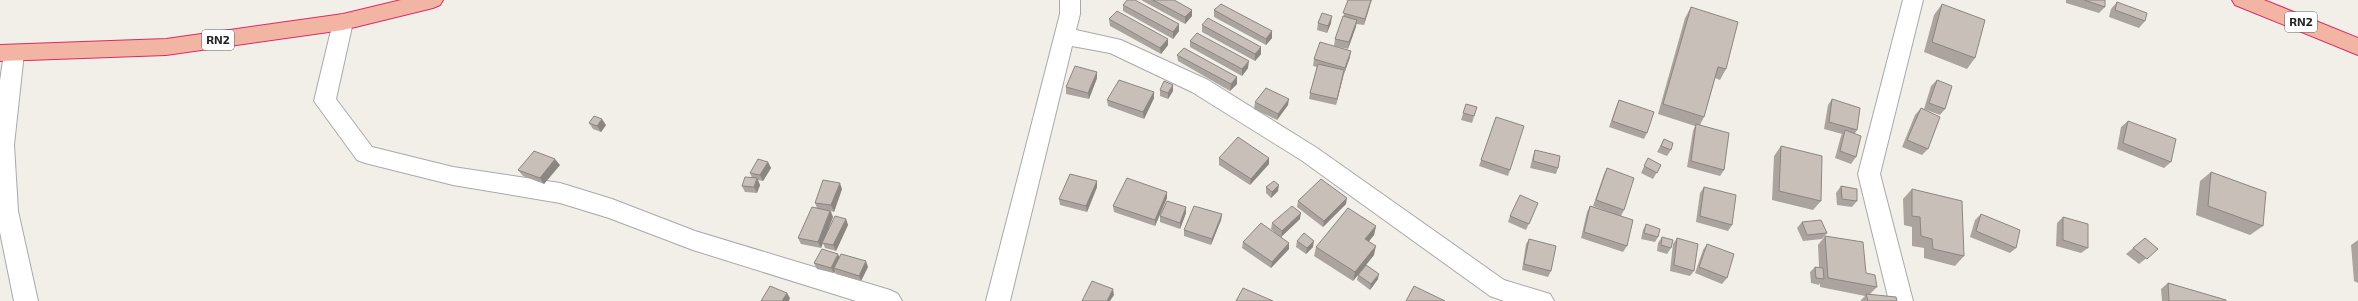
<svg xmlns="http://www.w3.org/2000/svg" width="2358" height="301" font-family="'Exo 2',sans-serif">
<style>
.lines{fill:none;stroke-linecap:round;stroke-linejoin:round}
.minor-casing{stroke:#a9a9a9;stroke-width:2}
.trunk-casing{stroke:#dc2a67;stroke-width:2}
.minor{fill:#fff;fill-rule:evenodd}
.trunk{fill:#f2b4a3;fill-rule:evenodd}
.wall{fill:#aba49e}
.shaded-wall{fill:#8b8681}
.building{fill:#c7bfb8;stroke:#8b8681}
.labels{text-anchor:middle;stroke-width:3;stroke-linejoin:round;paint-order:stroke}
.shield{fill:#fff;stroke:#646464;stroke-width:1}
.shield-label{font-size:12px;font-weight:bold;fill:#222}
</style>
<rect width="100%" height="100%" fill="#f2efe9"/>
<g class="lines">
<g class="minor-casing">
<g id="minor">
<path d="M1060,0h20v14l-4,16 45,10 87,40 109,68 187,132 46,14 4,7h-50l-14,-5 -189,-136 -109,-68 -82,-39 -38,-7 -62,255h-24l74,-287z"/>
<path d="M1903,0h20l-43,174 33,127h-24l-31,-127z"/>
<path d="M343,14l7,2 3,6 -17,77 36,48 81,20 107,16 52,16 83,32 195,59 8,4 4,7h-46l-163,-51 -84,-32 -49,-15 -107,-18 -88,-22 -8,-3 -43,-59 19,-79 3,-6z"/>
<path d="M14,45l7,2 3,6 -10,92 4,66 20,90h-24l-14,-69v-151l4,-28 3,-6z"/>
</g>
</g>
<g class="trunk-casing">
<g id="trunk">
<path d="M401,0h42l-3,5 -7,3 -90,22 -177,25 -166,6v-16l166,-6 177,-25z"/>
<path d="M2232,0h32l94,38v17l-123,-50z"/>
</g>
</g>
<use href="#minor" class="minor"/>
<use href="#trunk" class="trunk"/>
</g>
<g class="wall">
<path d="M1141,0h33l18,16 -7,8z"/>
<path d="M1348,0h24l-1,3h-1l-6,22 -8,-1 -8,25 -14,-3 1,-7 8,-21z"/>
<path d="M2066,0h39v7l-6,6 -33,-10z"/>
<path d="M2117,2l28,19 -6,7 -30,-11 2,-8z"/>
<path d="M1942,4l33,54 -8,11 -43,-17 10,-37z"/>
<path d="M1123,5l56,26 -6,8 -50,-28z"/>
<path d="M1691,7l35,62 -6,11 -5,-2 -11,39 -4,8 24,45 -4,6 -33,-9 6,-36 2,-5 -37,-12 27,-96z"/>
<path d="M1214,10l58,21v7l-6,7 -52,-28z"/>
<path d="M1109,19l59,26 -7,9 -51,-28z"/>
<path d="M1318,23h13l-4,10 -10,-3z"/>
<path d="M1202,25l59,29 -6,7 -53,-29z"/>
<path d="M1190,41l58,27 -6,8 -52,-29z"/>
<path d="M1177,55l60,22v7l-7,7 -52,-30z"/>
<path d="M1350,57l-6,17 -8,31 -27,-6 1,-6 7,-26 -4,-1 1,-7z"/>
<path d="M1097,78l-8,21 -23,-5v-7z"/>
<path d="M1937,80l8,29 -5,6 -16,-6 7,-23z"/>
<path d="M1173,85v6l-5,8 -8,-3v-6z"/>
<path d="M1154,92v6l-10,21 -36,-13 -1,-6z"/>
<path d="M1832,99l25,31 -2,3 1,24 -5,7 -16,-6 6,-22 1,-2 -18,-5 4,-24z"/>
<path d="M1619,100l28,33 -3,6 -35,-12 7,-20z"/>
<path d="M1255,102l33,3 -11,15 -23,-11z"/>
<path d="M1466,104l11,3 -5,16 -11,-3z"/>
<path d="M1921,108l7,41 -6,6 -20,-8 13,-32z"/>
<path d="M1496,117l14,53 -2,6 -29,-10z"/>
<path d="M2128,121l43,41 -7,6 -47,-19 4,-22z"/>
<path d="M589,123l17,2 -5,7 -8,-3z"/>
<path d="M1664,139l7,11 -4,6 -10,-4z"/>
<path d="M1781,146l40,55 -8,9 -41,-10 2,-44z"/>
<path d="M1535,150l23,18 -2,6 -26,-6 3,-12z"/>
<path d="M1219,158h50v6l-19,21 -31,-20z"/>
<path d="M1648,158l13,7 -8,14 -12,-6z"/>
<path d="M768,162l3,6 -8,13 -5,-1 2,5 -3,8 -12,-1 -3,-6 10,-8 -2,-5z"/>
<path d="M560,165l-16,19 -21,-8 -5,-6z"/>
<path d="M1607,168l17,42 -3,6 6,30 -4,6 -42,-14 6,-26 3,-6 22,7 -19,-7 11,-32z"/>
<path d="M2211,172l52,54 -13,9 -54,-20 4,-34z"/>
<path d="M1841,186l16,15 -5,6 -15,-2 -1,-12z"/>
<path d="M1097,187l-10,25 -27,-7 -1,-6z"/>
<path d="M1266,187l12,4 -7,7 -5,-5z"/>
<path d="M1704,187l28,38 -4,6 -32,-9 4,-29z"/>
<path d="M842,189l-8,23 -3,-1 2,6 -9,22 22,-20 2,6 -12,26 -11,-3 -2,-5 -2,5 -20,-4 -3,-6 19,-30 -2,-5z"/>
<path d="M1912,189l52,67 -9,10 -31,-8v-10l-12,-2v-19l-8,-2 -1,-26z"/>
<path d="M1167,198l-12,28 -41,-14 -1,-6z"/>
<path d="M1298,201l48,3 -23,23 -26,-20z"/>
<path d="M1538,203l-12,27 -18,-8 2,-6z"/>
<path d="M1186,213l-6,16 -20,-7v-6z"/>
<path d="M1222,214l-1,6 -10,25 -27,-9v-6z"/>
<path d="M1981,214l35,34 -6,5 -40,-16 5,-17z"/>
<path d="M2063,217l25,31 -7,5 -25,-7 1,-23z"/>
<path d="M1300,219l-19,18 8,12 -18,19 -29,-20 1,-6 37,-5 -9,-8 1,-6z"/>
<path d="M1802,222l25,11 -5,6 -19,2 -6,-13z"/>
<path d="M1646,224l12,13 -3,5 -14,-3 2,-9z"/>
<path d="M1376,226l-2,9 -6,7 6,13 -8,10 12,14 -8,11 -13,-10 1,-5 -5,6 -39,-25 2,-9z"/>
<path d="M1825,236l41,37 11,14 -7,7 27,7h-36v-1l4,-4 -45,-9v-4l-1,2 -8,-2 -1,-11 5,-5h4l-1,-22z"/>
<path d="M1662,237l9,11 -4,6 -10,-3 1,-8z"/>
<path d="M1677,238l17,33 -4,5 -20,-5 3,-27z"/>
<path d="M2145,238l13,11 -19,15 -13,-10z"/>
<path d="M1529,239l22,32 -3,6 -26,-7 4,-26z"/>
<path d="M2358,240v43l-4,-2 -3,-36z"/>
<path d="M1297,241l16,6 -7,7 -10,-7z"/>
<path d="M1707,244l20,34 -5,6 -27,-11 8,-23z"/>
<path d="M840,257l28,10 -7,14 -25,-7 -1,-3 -1,2 -17,-4 -3,-6z"/>
<path d="M2168,283l58,18h-64l-1,-12z"/>
</g>
<g class="shaded-wall">
<path d="M1371,0l-1,6 -6,19 1,-6z"/>
<path d="M1192,10v6l-7,8v-7z"/>
<path d="M1332,16l-1,7 -4,10 1,-7z"/>
<path d="M1357,20l-1,7 -8,22 1,-7z"/>
<path d="M1179,24v7l-6,8v-7z"/>
<path d="M1272,31v7l-6,7v-6z"/>
<path d="M1168,39v6l-7,9 -1,-6z"/>
<path d="M1261,47v7l-6,7v-7z"/>
<path d="M1351,51l-1,6 -6,17 1,-6z"/>
<path d="M1249,61l-1,7 -6,8v-7z"/>
<path d="M1344,70l-1,7 -7,28 1,-6z"/>
<path d="M1097,72v6l-8,21 -1,-6z"/>
<path d="M1237,77v7l-7,7 1,-7z"/>
<path d="M1173,85v6l-5,8v-6z"/>
<path d="M1154,92v6l-10,21 -1,-7z"/>
<path d="M1289,99l-1,6 -11,15 1,-6z"/>
<path d="M602,119l4,6 -5,7 -4,-6z"/>
<path d="M1269,158v6l-19,21 1,-6z"/>
<path d="M555,159l5,6 -16,19 -4,-6z"/>
<path d="M768,162l3,6 -8,13 -3,-6z"/>
<path d="M757,178l3,7 -3,8 -3,-6z"/>
<path d="M1097,181v6l-10,25 -1,-6z"/>
<path d="M840,183l2,6 -8,23 -3,-7z"/>
<path d="M1279,185l-1,6 -7,7 1,-6z"/>
<path d="M1167,192v6l-12,28v-6z"/>
<path d="M1347,198l-1,6 -23,23 1,-6z"/>
<path d="M1186,207v6l-6,16v-6z"/>
<path d="M830,211l3,6 -12,31 -3,-6z"/>
<path d="M1301,213l-1,6 -19,18 1,-6z"/>
<path d="M1222,214l-1,6 -10,25 1,-6z"/>
<path d="M846,219l2,6 -12,26 -3,-6z"/>
<path d="M1376,226l-2,9 -11,14 2,-10z"/>
<path d="M1314,241l-1,6 -7,7 1,-6z"/>
<path d="M1289,243v6l-18,19 1,-6z"/>
<path d="M1376,246l-2,9 -21,26 2,-9z"/>
<path d="M838,254l3,6 -7,8 1,3 -1,2 -3,-5z"/>
<path d="M866,261l2,6 -7,14 -2,-5z"/>
<path d="M1379,274l-1,5 -8,11 1,-6z"/>
<path d="M1113,289l1,6 -4,6h-3z"/>
<path d="M787,293l3,5 -1,3h-7z"/>
</g>
<g class="building">
<path d="M1127,0h8l44,24 -6,8 -50,-27z"/>
<path d="M1153,0h21l18,10 -7,7z"/>
<path d="M1348,0h23l-6,19 -22,-6z"/>
<path d="M2084,0h21v7z"/>
<path d="M2117,2l30,11 -2,8 -30,-11z"/>
<path d="M1221,4l51,27 -6,8 -52,-29z"/>
<path d="M1942,4l43,16 -10,38 -43,-16z"/>
<path d="M1691,7l47,15 -12,47 -8,-2 -14,50 -41,-13z"/>
<path d="M1117,11l51,28 -8,9 -51,-29z"/>
<path d="M1322,13l10,3 -4,10 -10,-3z"/>
<path d="M1343,16l14,4 -8,22 -14,-3z"/>
<path d="M1208,18l53,29 -6,7 -53,-29z"/>
<path d="M1197,33l52,28 -7,8 -52,-28z"/>
<path d="M1320,42l31,9 -6,17 -31,-9z"/>
<path d="M1184,48l53,29 -6,7 -54,-29z"/>
<path d="M1318,64l26,6 -7,29 -27,-6z"/>
<path d="M1075,66l22,6 -9,21 -22,-6z"/>
<path d="M1119,80l35,12 -11,20 -36,-12z"/>
<path d="M1937,80l15,6 -7,23 -16,-6z"/>
<path d="M1164,81l9,4 -5,8 -8,-3z"/>
<path d="M1266,88l23,11 -11,15 -23,-12z"/>
<path d="M1832,99l28,9 -3,22 -28,-8z"/>
<path d="M1619,100l35,12 -7,21 -35,-12z"/>
<path d="M1466,104l11,3 -3,9 -11,-3z"/>
<path d="M1921,108l19,9 -12,32 -21,-9z"/>
<path d="M594,116l8,3 -5,7 -8,-3z"/>
<path d="M1496,117l28,9 -14,44 -29,-10z"/>
<path d="M2128,121l48,18 -5,23 -48,-19z"/>
<path d="M1696,124l33,9 -5,37 -33,-9z"/>
<path d="M1845,130l16,6 -5,21 -16,-6z"/>
<path d="M1238,137l31,21 -18,21 -32,-21z"/>
<path d="M1664,139l9,4 -2,7 -10,-4z"/>
<path d="M1781,146l41,10 -1,45 -42,-10z"/>
<path d="M1535,150l25,6 -2,12 -25,-7z"/>
<path d="M534,151l21,8 -15,19 -22,-8z"/>
<path d="M1648,158l13,7 -4,8 -13,-7z"/>
<path d="M758,159l10,3 -8,13 -10,-2z"/>
<path d="M1607,168l27,10 -10,32 -28,-10z"/>
<path d="M2211,172l55,20 -3,34 -55,-20z"/>
<path d="M1070,174l27,7 -11,25 -27,-7z"/>
<path d="M745,177l12,1 -3,9 -12,-1z"/>
<path d="M1127,178l40,14 -12,28 -42,-14z"/>
<path d="M1321,179l26,19 -23,23 -26,-20z"/>
<path d="M823,180l17,3 -9,22 -16,-2z"/>
<path d="M1274,181l5,4 -7,7 -6,-5z"/>
<path d="M1841,186l16,3v12l-15,-2z"/>
<path d="M1704,187l32,8 -4,30 -32,-9z"/>
<path d="M1912,189l50,12 2,55 -31,-7 -1,-10 -11,-3 -1,-19 -8,-1z"/>
<path d="M1520,195l18,8 -9,21 -19,-8z"/>
<path d="M1167,201l19,6 -6,16 -20,-7z"/>
<path d="M1194,206l28,8 -10,25 -28,-9z"/>
<path d="M1292,206l9,7 -19,18 -10,-8z"/>
<path d="M1590,206l43,14 -6,26 -43,-14z"/>
<path d="M812,207l18,4 -12,31 -20,-4z"/>
<path d="M1348,208l28,18 -11,13 11,7 -21,26 -39,-25z"/>
<path d="M1981,214l39,16 -4,18 -40,-17z"/>
<path d="M835,216l11,3 -13,26 -11,-2z"/>
<path d="M2063,217l25,7v24l-25,-8z"/>
<path d="M1821,220l6,13 -20,2 -5,-13z"/>
<path d="M1261,223l28,20 -17,19 -29,-20z"/>
<path d="M1646,224l14,5 -2,8 -14,-4z"/>
<path d="M1304,233l10,8 -7,7 -10,-7z"/>
<path d="M1825,236l38,6 3,31 9,2 2,12 -49,-9z"/>
<path d="M1662,237l11,3 -2,8 -10,-3z"/>
<path d="M1677,238l21,6 -4,27 -20,-6z"/>
<path d="M2145,238l13,11 -11,10 -14,-11z"/>
<path d="M1529,239l27,7 -5,25 -27,-7z"/>
<path d="M1707,244l27,10 -7,24 -28,-11z"/>
<path d="M822,249l16,5 -7,14 -17,-5z"/>
<path d="M841,254l25,7 -7,15 -25,-8z"/>
<path d="M1366,265l13,9 -8,10 -13,-9z"/>
<path d="M1815,267l8,1 1,11 -8,-1z"/>
<path d="M1092,281l21,8 -6,12h-25z"/>
<path d="M2168,283l58,17v1h-57z"/>
<path d="M770,286l17,7 -5,8h-21z"/>
<path d="M1414,286l31,15h-39z"/>
<path d="M1243,288l30,13h-37z"/>
<path d="M1866,294l30,3 1,4h-29z"/>
</g>
<g class="labels">
<g class="shield">
<rect x="2285" y="12" width="32" height="20" rx="3"/>
<rect x="202" y="30" width="32" height="20" rx="3"/>
</g>
<g class="shield-label">
<text x="2301" y="26">RN2</text>
<text x="218" y="44">RN2</text>
</g>
</g>
</svg>
